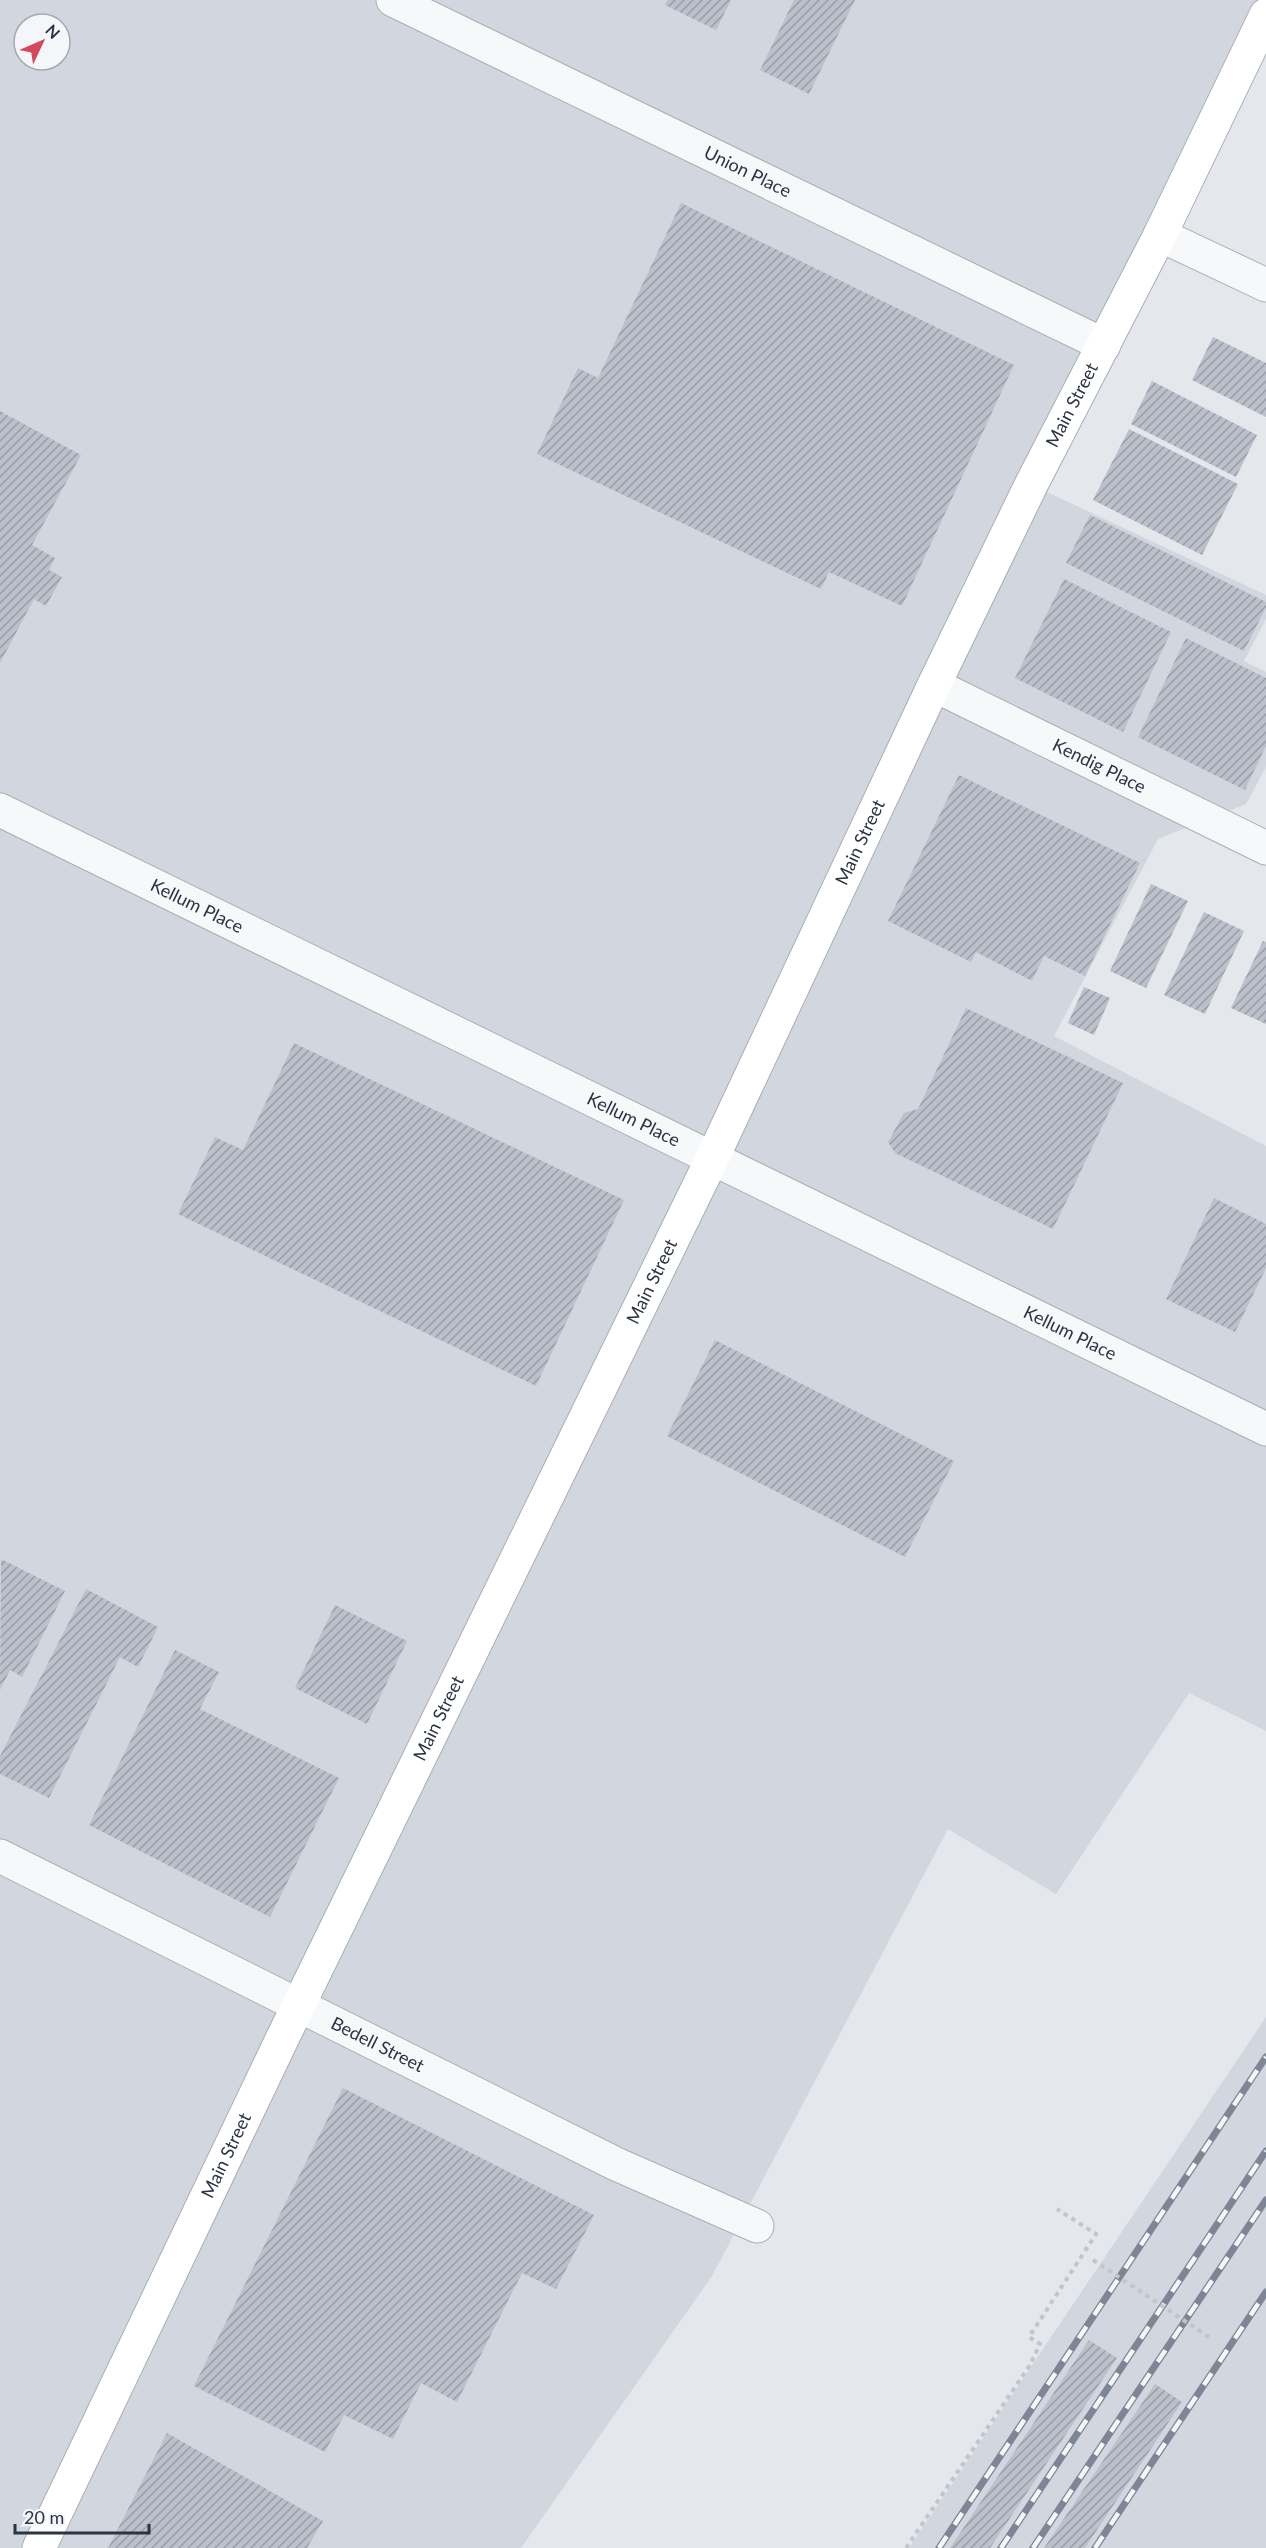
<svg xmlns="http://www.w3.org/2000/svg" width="1266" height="2548" font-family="Lato,sans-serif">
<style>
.built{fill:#d2d6de;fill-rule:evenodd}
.building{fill:url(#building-hatch)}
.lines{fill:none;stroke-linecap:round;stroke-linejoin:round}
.street-casing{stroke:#a9aeb7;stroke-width:35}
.secondary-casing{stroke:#a9aeb7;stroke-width:35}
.path{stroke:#c2c5cb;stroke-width:4;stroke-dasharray:4.5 4.5;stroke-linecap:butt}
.street{stroke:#f7f8fa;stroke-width:33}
.secondary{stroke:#fff;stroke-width:33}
.rail-casing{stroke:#7d8696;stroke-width:7}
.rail{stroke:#f4f6f9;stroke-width:4.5;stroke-dasharray:14;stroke-linecap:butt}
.path-bridge{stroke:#c2c5cb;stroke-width:4;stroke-dasharray:4.5 4.5;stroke-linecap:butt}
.labels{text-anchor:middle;stroke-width:4.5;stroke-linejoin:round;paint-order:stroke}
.street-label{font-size:18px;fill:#2b3445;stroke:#f4f6f9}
</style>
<defs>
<pattern id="building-hatch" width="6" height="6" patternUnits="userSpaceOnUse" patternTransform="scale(1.5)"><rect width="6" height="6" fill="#bbc0ca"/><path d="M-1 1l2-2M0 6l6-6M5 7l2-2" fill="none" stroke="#989da6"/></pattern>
</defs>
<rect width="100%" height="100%" fill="#e4e7ec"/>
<g class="built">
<path d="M0,0h1266l-234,485 234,110v24l-22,42 22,11v95l-20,37 -88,35 -104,197 212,110v585l-77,-38 -133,201 -108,-65 -236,447 -191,272h-521zM24,24h36v36h-36z"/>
<path d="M1266,2017v531h-357l210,-312z"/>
</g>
<g class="building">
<path d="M668,0h63l-15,30 -51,-25z"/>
<path d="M794,0h61l-46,94 -49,-24z"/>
<path d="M681,203l333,162 -112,241 -73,-34 -8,17 -284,-135 41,-86 20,10z"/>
<path d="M1213,337l53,26v54l-74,-37z"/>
<path d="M1152,381l105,54 -21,42 -105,-53z"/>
<path d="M0,411l81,44 -49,90 23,13 -6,12 13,7 -16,29 -12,-7 -34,64z"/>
<path d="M1129,429l109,55 -36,71 -109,-55z"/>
<path d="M1090,515l176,87v5l-22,44 -178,-88z"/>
<path d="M1064,579l107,53 -48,100 -108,-54z"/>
<path d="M1186,638l80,40v68l-21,44 -107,-53z"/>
<path d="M959,775l181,88 -55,113 -41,-20 -12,25 -56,-29 -5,10 -83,-41z"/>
<path d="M1151,884l37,17 -42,87 -36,-17z"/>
<path d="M1204,912l40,19 -39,83 -41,-19z"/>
<path d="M1263,941l3,1v82l-35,-16z"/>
<path d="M1084,987l26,11 -16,37 -26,-12z"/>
<path d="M966,1008l157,75 -70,146 -158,-76 -7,-11 16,-29 14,-4z"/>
<path d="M294,1043l330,157 -88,186 -358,-172 37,-77 28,13z"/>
<path d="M1214,1198l52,26v44l-31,64 -69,-33z"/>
<path d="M715,1340l239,121 -49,96 -238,-121z"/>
<path d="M1,1559l64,32 -43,86 -12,-7 -10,20z"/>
<path d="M86,1589l72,38 -20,40 -18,-10 -71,141 -49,-24v-18z"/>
<path d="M335,1605l72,36 -40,83 -72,-36z"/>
<path d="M175,1650l44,22 -19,37 139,69 -69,139 -181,-92z"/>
<path d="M343,2088l251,127 -38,74 -34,-16 -65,129 -36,-19 -28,56 -49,-24 -19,37 -131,-66z"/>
<path d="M1089,2340l28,18 -127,190h-40z"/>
<path d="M1155,2384l27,18 -97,146h-41z"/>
<path d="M167,2433l156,88 -16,27h-199z"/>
</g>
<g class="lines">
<g class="street-casing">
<g id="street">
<path id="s1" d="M393,0l711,345"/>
<path d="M1160,235l106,50"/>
<path id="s2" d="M934,685l332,163"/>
<path id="s3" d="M0,810l1266,619"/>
<path id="s4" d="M0,1856l616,308 141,62"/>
</g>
</g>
<g class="secondary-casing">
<g id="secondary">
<path id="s5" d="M39,2548l244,-511 429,-878 222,-474 97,-200 129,-250 106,-220"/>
</g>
</g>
<path class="path" d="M906,2548l124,-183 10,-21 -11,-7 67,-103 -39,-25"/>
<use href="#street" class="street"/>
<use href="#secondary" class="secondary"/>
<g class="rail-casing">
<g id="rail">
<path d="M939,2548l327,-491"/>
<path d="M1001,2548l265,-397"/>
<path d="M1033,2548l233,-348"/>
<path d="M1095,2548l171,-256"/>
</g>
</g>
<use href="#rail" class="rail"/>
<path class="path-bridge" d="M1093,2260l116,77"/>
</g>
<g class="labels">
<g class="street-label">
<text dy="6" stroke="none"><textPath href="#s1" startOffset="394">Union Place</textPath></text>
<text dy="6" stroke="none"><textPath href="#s5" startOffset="2379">Main Street</textPath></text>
<text dy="6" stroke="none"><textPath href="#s2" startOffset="184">Kendig Place</textPath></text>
<text dy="6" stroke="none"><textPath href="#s5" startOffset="1893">Main Street</textPath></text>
<text dy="6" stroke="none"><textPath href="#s3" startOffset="219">Kellum Place</textPath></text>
<text dy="6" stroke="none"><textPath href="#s3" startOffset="705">Kellum Place</textPath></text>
<text dy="6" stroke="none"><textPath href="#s5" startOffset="1407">Main Street</textPath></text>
<text dy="6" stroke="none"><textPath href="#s3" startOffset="1191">Kellum Place</textPath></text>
<text dy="6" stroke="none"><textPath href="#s5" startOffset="921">Main Street</textPath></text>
<text dy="6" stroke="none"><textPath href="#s4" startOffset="422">Bedell Street</textPath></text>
<text dy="6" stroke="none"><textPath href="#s5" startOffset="435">Main Street</textPath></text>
</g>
</g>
<g transform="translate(42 42) rotate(46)"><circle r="28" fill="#f4f6f9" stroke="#a4a8b1" stroke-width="1.5"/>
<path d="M0-4.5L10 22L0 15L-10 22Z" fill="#d1495b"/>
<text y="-9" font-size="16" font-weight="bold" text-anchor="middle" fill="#2b3445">N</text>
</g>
<path d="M15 2524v9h134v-9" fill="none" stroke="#2b3445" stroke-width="3"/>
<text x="24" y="2524" font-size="18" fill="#2b3445" stroke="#f4f6f9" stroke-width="4.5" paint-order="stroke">20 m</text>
</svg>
